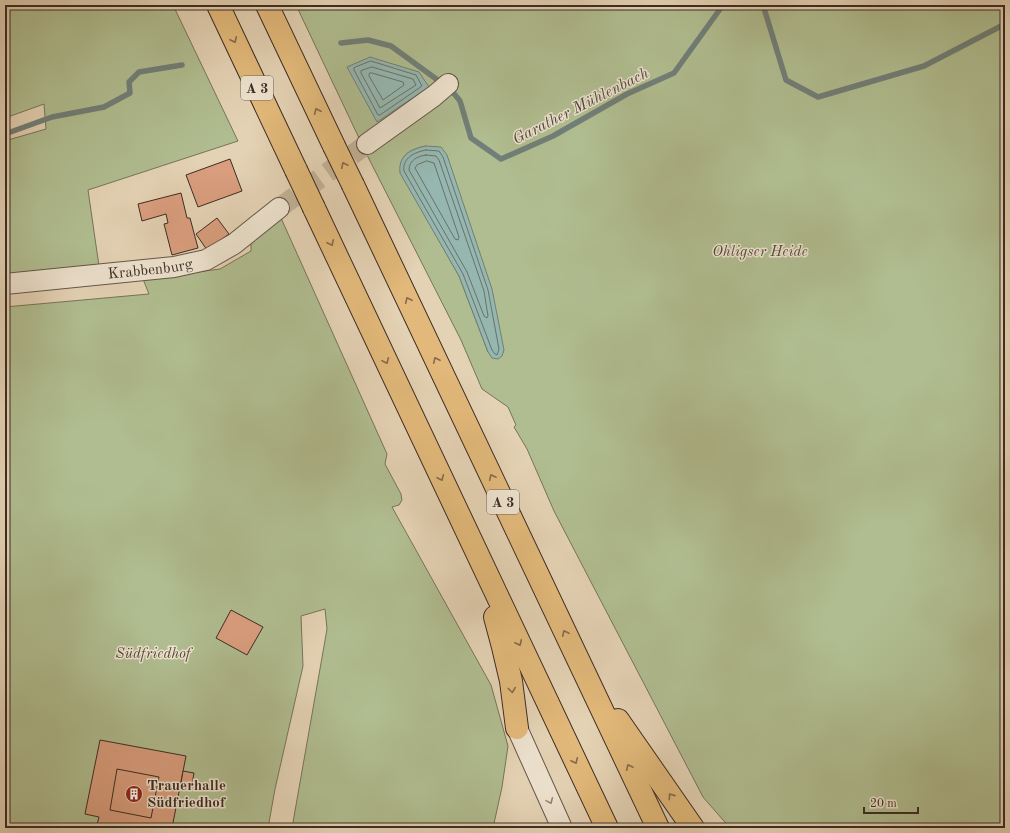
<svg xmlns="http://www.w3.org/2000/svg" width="1010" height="833" font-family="'Old Standard TT',serif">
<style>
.green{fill:#b0bd90;stroke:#76745a;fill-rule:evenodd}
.water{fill:#95b7b0;stroke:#717f78}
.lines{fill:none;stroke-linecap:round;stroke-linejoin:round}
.shore{stroke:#68726a;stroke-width:1}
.stream{stroke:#717f78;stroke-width:5.5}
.building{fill:#da9e7e;stroke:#3c2c24}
.minor-tunnel{stroke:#c2b197;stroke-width:20;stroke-dasharray:20 10;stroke-linecap:butt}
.minor-casing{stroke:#665648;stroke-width:22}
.highway-casing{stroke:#3c2c24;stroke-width:24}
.minor{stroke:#ede2ce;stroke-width:20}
.highway{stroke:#e2b97a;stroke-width:22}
.highway-bridge-casing{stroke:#3c2c24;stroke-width:24;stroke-linecap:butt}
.highway-bridge{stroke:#e2b97a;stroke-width:22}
.oneway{stroke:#876b4b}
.oneway2{stroke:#948779}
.labels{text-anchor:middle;stroke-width:3;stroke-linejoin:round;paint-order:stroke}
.shield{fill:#ede2ce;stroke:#716357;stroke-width:1}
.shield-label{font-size:14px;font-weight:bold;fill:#3c2c24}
.park-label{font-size:15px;font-style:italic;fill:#53493a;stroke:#ede2ce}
.street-label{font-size:15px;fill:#3c2c24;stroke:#ede2ce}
.poi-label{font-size:15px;font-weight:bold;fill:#3c2c24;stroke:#ede2ce;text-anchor:start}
.water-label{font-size:16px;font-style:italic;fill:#4e4840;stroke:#ede2ce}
</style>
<rect width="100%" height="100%" fill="#e4d2b4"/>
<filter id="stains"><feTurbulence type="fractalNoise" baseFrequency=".005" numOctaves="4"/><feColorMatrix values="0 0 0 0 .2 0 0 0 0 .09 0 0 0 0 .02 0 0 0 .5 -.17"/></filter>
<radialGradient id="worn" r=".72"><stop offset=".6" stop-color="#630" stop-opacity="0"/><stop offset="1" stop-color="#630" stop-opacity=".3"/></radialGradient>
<g class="green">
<path d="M5,5h168l65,136 -150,49 11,76 -94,8v-131l3,-3 38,-11 -2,-25 -39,14z"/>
<path d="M296,5h709v823h-275l-27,-31 -149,-286 -27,-62 -13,-22 2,-2 -8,-18 -26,-18 -21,-49 -93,-183zM426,146l62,206 -29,-76 -58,-103c-3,-18 10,-24 25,-27z"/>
<path d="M281,218l106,236 -2,10 16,30 1,6 -3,5 -7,2 99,178 17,61 -6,41 -9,41h-201l35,-199 -2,-20 -24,7 2,50 -28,123 -7,39h-263v-521l144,-13 -6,-15 77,-10 31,-18v-11z"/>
</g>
<g class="water">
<path d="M370,57l49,15 10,15 -52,35 -30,-55z"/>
<path d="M426,146l15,1 6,8 45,134 12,61 -2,6 -4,3 -6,-1 -4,-6 -29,-76 -59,-103c-2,-18 11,-24 26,-27z"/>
</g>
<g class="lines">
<g class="shore">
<path d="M371,61l45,14 6,11 -42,29h-2l-24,-45v-2z"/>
<path d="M372,67l41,12 3,6 -36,23 -19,-35v-2z"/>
<path d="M370,73h2l31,9 1,3 -21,15 -14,-24z"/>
<path d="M426,150l13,1 4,6 45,133 11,59 -2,6 -2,-1 -3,-4 -29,-76 -59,-103c-2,-13 11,-19 22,-21z"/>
<path d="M426,155l10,1 3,4 45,131 4,25 -1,2 -3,-2 -17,-44 -58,-102c0,-10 9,-14 17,-15z"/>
<path d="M427,161l7,2 25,74 -1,3 -3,-1 -40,-71 2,-3z"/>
</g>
<g class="stream">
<path d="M763,5l23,75 32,17 106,-31 81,-42"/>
<path d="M341,43l27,-3 23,6 48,35"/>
<path d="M452,91l8,10 11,37 30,21 52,-23 74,-42 47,-21 49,-68"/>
<path d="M5,134l47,-17 52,-10 26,-14 -1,-11 10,-10 43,-7"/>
</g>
</g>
<g class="building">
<path d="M230,159l12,32 -44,16 -12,-32z"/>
<path d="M181,193l6,25h3l8,30 -26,7 -8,-31 4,-1 -2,-9 -24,7 -4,-17z"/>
<path d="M217,218l12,16 -22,16 -11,-16z"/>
<path d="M231,610l32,17 -16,28 -31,-17z"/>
<path d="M100,740l86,16 -14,72h-61l-14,-3 2,-8 -14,-3z"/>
<path d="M117,769l42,8 -8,41 -41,-8z"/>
<path d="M183,771l11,2 -2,11 -11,-1z"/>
</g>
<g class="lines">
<path class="minor-tunnel" d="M279,208l88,-64"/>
<g class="minor-casing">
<g id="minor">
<path d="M367,144l67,-48 14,-12"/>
<path id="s1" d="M5,284l169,-17 32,-7 28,-16 45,-36"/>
<path d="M517,728l45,100"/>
</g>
</g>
<g class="highway-casing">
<g id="highway">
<path d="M218,5l78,165"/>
<path d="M267,5l67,141"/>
<path d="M353,185l305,643"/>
<path d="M314,208l293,620"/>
<path d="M495,617l8,30 8,34 6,47"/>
<path d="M618,720l75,108"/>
</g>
</g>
<use href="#minor" class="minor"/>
<use href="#highway" class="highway"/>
<g class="highway-bridge-casing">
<g id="highway-bridge">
<path d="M334,146l19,39"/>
<path d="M296,170l18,38"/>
</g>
</g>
<use href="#highway-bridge" class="highway-bridge"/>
</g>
<defs><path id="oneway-chevron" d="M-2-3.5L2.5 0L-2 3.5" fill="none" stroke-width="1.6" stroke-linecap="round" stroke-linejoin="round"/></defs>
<g class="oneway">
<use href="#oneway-chevron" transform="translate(234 40) rotate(65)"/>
<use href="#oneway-chevron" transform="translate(317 111) rotate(-115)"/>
<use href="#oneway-chevron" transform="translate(344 165) rotate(-116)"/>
<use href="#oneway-chevron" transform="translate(331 243) rotate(65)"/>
<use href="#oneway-chevron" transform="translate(408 300) rotate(-115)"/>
<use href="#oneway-chevron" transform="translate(436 360) rotate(-115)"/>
<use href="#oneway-chevron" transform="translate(386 361) rotate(65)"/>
<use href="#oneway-chevron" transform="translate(492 477) rotate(-115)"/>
<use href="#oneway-chevron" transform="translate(441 478) rotate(65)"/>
<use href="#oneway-chevron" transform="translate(565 633) rotate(-115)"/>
<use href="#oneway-chevron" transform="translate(519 643) rotate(65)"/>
<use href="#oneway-chevron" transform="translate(512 690) rotate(83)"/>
<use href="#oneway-chevron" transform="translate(575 761) rotate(65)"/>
<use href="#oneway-chevron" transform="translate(629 767) rotate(-115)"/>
<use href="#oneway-chevron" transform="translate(671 796) rotate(-125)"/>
</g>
<use class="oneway2" href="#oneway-chevron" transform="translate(550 801) rotate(66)"/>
<defs>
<g id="building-disc" transform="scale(0.9)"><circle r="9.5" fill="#8f2418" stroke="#ede2ce"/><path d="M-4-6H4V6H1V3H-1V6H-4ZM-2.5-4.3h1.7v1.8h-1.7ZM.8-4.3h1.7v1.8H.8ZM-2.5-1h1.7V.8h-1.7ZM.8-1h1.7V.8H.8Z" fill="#fff"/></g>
</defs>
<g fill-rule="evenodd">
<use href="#building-disc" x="134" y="794"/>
</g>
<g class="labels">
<g class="shield">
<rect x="241" y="76" width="32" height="24" rx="3"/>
<rect x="487" y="490" width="32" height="24" rx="3"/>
</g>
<g class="shield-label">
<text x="257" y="93">A 3</text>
<text x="503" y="507">A 3</text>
</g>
<g class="park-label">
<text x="760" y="256">Ohligser Heide</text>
<text x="153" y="658">Südfriedhof</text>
</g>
<g class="street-label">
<text dy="5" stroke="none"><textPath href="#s1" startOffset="146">Krabbenburg</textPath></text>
</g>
<g class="poi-label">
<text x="147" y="790">Trauerhalle<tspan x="147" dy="17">Südfriedhof</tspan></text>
</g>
<g class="water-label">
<text transform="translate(580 105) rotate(-27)" y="6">Garather Mühlenbach</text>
</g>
</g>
<rect width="1010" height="833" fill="none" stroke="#e4d2b4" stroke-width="20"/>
<rect x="6" y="6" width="998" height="821" fill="none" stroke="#3c2c24" stroke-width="2"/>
<rect x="10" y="10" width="990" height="813" fill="none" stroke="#3c2c24"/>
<path d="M864 807v6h54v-6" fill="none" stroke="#3c2c24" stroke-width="2"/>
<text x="870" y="807" font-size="12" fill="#3c2c24" stroke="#ede2ce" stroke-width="3" paint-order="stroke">20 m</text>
<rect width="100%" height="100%" filter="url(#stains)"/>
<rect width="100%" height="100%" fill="url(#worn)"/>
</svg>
